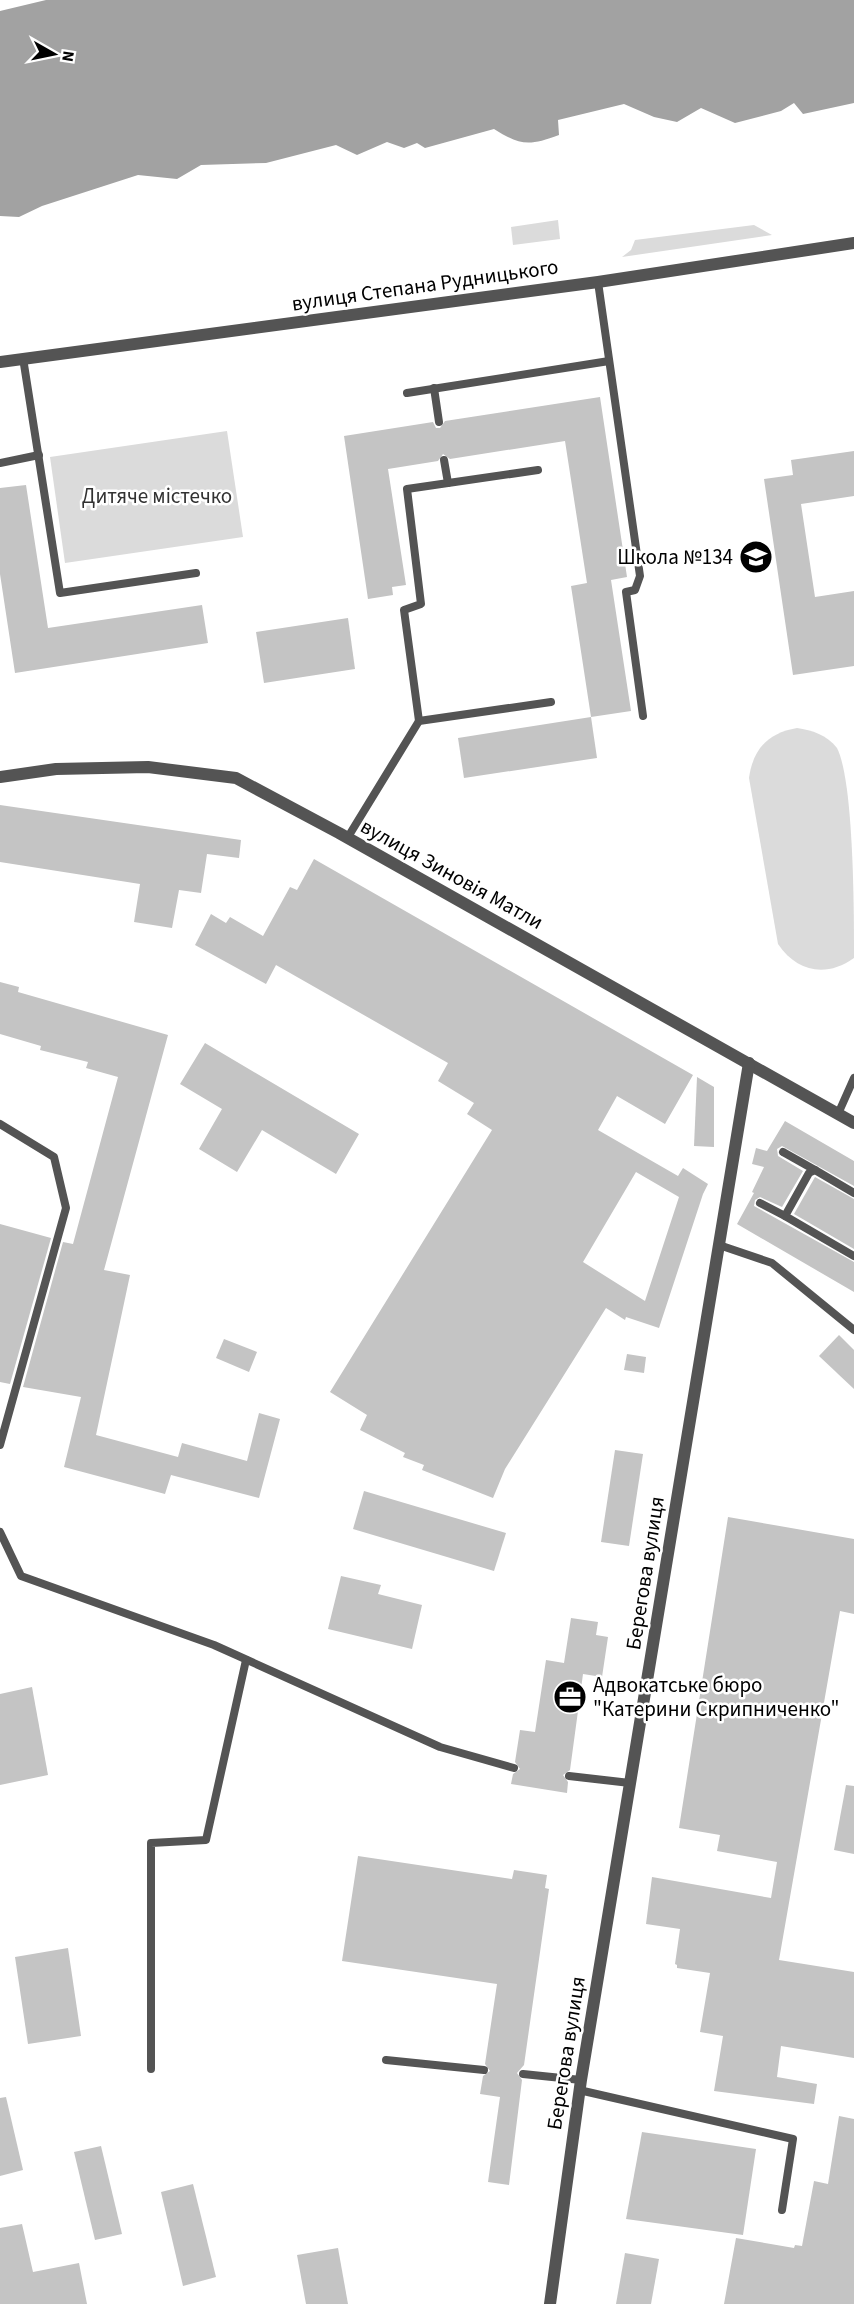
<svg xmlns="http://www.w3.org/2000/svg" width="854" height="2304" font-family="'Source Sans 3',sans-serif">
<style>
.green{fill:#dbdbdb}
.water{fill:#a2a2a2}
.building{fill:#c4c4c4;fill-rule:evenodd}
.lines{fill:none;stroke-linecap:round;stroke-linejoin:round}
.service{stroke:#545454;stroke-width:8}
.minor{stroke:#545454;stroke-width:12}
.tertiary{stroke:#545454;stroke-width:12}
.labels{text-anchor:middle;stroke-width:5;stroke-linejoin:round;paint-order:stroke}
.street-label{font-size:21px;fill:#000;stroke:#fff}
.park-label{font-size:21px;fill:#323232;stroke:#fff}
.poi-label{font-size:21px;fill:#000;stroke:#fff;text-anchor:end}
</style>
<rect width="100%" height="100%" fill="#fff"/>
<g class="green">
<path d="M558,220l2,19 -47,6 -2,-18z"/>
<path d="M754,225l18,10 -150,22 9,-7 4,-10z"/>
<path d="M227,431l16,106 -178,26 -15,-106z"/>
<path d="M797,728c15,2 30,7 40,20 17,34 17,165 17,210 -28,20 -57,14 -76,-14l-29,-166c4,-29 19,-45 48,-50z"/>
</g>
<path class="water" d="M46,0h808v103l-51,11 -9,-11 -13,8 -46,12 -34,-15 -24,14 -23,-5 -30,-13 -66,16 1,15c-30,11 -38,11 -65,-6l-69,19 -8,-5 -13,5 -17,-6 -30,13 -21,-10 -70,18 -65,2 -24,14 -39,-4 -96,31 -23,11 -19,-1v-205z"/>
<g class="building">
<path d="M600,397l27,180 -16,3 20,131 -40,6 -20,-131 16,-3 -22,-142 -115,18 -7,-5 -5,7 -50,8 18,116 -14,2 1,8 -25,4 -24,-163 89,-14 3,6h4l5,-7z"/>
<path d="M854,451v45l-53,8 14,93 39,-6v75l-61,9 -29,-196 29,-4 -2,-15z"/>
<path d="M26,485l22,143 154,-23 6,38 -193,30 -15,-99v-86z"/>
<path d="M348,618l7,51 -91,14 -8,-51z"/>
<path d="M591,717l6,41 -133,20 -6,-40z"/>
<path d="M0,805l241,35 -2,18 -32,-4 -6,39 -22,-3 -7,38 -38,-6 6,-38 -140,-22z"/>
<path d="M314,859l379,216 -28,49 -48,-28 -19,34 80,46 5,-8 25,16 -5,10 -44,134 -33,-11 -1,3 -19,-12 -101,161 -12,29 -71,-28 2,-5 -21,-8 2,-4 -45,-23 7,-15 -37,-23 162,-262 -25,-16 7,-11 -36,-22 10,-18 -172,-98 -10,19 -71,-39 16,-31 15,9 4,-6 33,19 27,-49 7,3zM636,1172l43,25 -34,104 -62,-39z"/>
<path d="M0,982l19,5 -1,5 150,43 -64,235 26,5 -34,160 82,22 4,-14 65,18 12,-48 21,6 -21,79 -88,-23 -6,19 -101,-27 17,-70 -58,-10 40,-145 10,2 45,-167 -32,-9 2,-6 -48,-12 1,-4 -41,-12z"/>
<path d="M205,1043l154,91 -23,40 -74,-44 -25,42 -38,-23 23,-40 -42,-25z"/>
<path d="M697,1077l17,10v60l-20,-1z"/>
<path d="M785,1121l69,40v25l-72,-40 -5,3 1,7 25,15 -21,36 -22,-10 -5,3 -1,6 100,56v30l-117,-68 17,-31 -2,-1 12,-25 -12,-3 4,-16 11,3z"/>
<path d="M815,1177l39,22v50l-60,-35z"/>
<path d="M0,1224l51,14 -41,146 -10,-2z"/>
<path d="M839,1335l15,15v39l-35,-33z"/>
<path d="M224,1339l33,13 -8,20 -33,-14z"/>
<path d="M627,1354l19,3 -2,16 -20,-3z"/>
<path d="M615,1450l28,4 -14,92 -28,-4z"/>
<path d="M364,1491l142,42 -12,38 -141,-42z"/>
<path d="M728,1517l126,22v75l-14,-3 -61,349 75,12v86l-73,-12 -4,31 40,7 -3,20 -100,-13 9,-55 -23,-4 10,-59 -33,-5v-3l-2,-1 5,-35 -34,-5 6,-47 119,21 6,-36 -60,-11 3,-16 -41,-7z"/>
<path d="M341,1576l40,9 -3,9 44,11 -10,44 -84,-20z"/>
<path d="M571,1618l27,4 -2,13 12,2 -6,40 -19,-3 -13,96 -7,5 5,7 -1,11 -56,-9 2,-10 7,-5 -5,-7 5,-32 15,2 11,-72 18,3z"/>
<path d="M32,1687l16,88 -48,10v-91z"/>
<path d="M846,1785l8,1v68l-20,-4z"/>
<path d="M358,1856l154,23 2,-9 33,5 -2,13 4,1 -25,176 -7,8 5,7 -13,105 -21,-3 12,-85 -20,-3 3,-18 7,-5 -5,-7 12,-80 -155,-23z"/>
<path d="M68,1948l13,88 -53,8 -13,-87z"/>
<path d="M6,2097l17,73 -23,6v-78z"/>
<path d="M839,2116l15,3v185h-130l12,-66 58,10 1,-3 7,1 12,-65 14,3z"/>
<path d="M642,2132l114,17 -13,86 -117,-16z"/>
<path d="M101,2146l21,88 -27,6 -21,-88z"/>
<path d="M193,2184l23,93 -33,9 -22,-94z"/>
<path d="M22,2224l11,48 46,-9 8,41h-87v-76z"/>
<path d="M338,2248l10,56h-42l-9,-49z"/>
<path d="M625,2253l34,6 -8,45h-35z"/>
</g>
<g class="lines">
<g class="service">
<path d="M598,282l42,294 -5,14 -9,2 17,124"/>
<path d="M23,358l37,235 136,-20"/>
<path d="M434,388l5,34"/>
<path d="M407,393l202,-32"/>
<path d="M444,460l4,23"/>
<path d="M0,463l39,-8"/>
<path d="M419,721l-15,-111 17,-6 -14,-115 131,-19"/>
<path d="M348,837l71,-116 132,-19"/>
<path d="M838,1114l16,-36"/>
<path d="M0,1124l54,33 12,51 -66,237"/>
<path d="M783,1152l32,18"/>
<path d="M854,1193l-39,-23 -6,3 -24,43 69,40"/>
<path d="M760,1203l25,13"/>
<path d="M719,1245l53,18 82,67"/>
<path d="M0,1532l21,44 193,69 226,102 74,21"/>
<path d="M569,1776l61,7"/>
<path d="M386,2060l98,10"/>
<path d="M151,2069v-226l55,-3 40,-180"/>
<path d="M523,2074l58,6"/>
<path d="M579,2090l214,49 -11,71"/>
</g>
<g class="minor">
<path d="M0,777l56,-8 92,-2 88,11 103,55 515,290"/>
<path d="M550,2304l31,-224 168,-1017"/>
</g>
<path class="tertiary" d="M0,362l598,-80 256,-39"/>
</g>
<defs>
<g id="school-disc" transform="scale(1.725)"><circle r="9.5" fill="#000" stroke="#fff"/><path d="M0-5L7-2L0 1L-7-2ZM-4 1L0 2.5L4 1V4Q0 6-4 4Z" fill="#fff"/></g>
<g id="office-disc" transform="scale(1.725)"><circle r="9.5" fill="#000" stroke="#fff"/><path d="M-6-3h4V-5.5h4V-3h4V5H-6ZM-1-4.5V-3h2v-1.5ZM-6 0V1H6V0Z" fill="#fff"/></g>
</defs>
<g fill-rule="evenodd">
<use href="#school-disc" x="756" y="557"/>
<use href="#office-disc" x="570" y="1697"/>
</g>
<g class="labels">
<g class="street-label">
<text transform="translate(425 285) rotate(-8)" y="7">вулиця Степана Рудницького</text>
<text transform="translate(452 874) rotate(29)" y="7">вулиця Зиновія Матли</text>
<text transform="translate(645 1573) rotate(-81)" y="7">Берегова вулиця</text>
<text transform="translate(566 2053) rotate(-81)" y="7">Берегова вулиця</text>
</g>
<g class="park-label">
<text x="157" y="503">Дитяче містечко</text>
</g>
<g class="poi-label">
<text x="733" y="564">Школа №134</text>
<text x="593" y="1692" text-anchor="start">Адвокатське бюро<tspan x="593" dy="24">"Катерини Скрипниченко"</tspan></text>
</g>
</g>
<g transform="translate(54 54) rotate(99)" stroke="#ffffff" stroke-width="4.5" paint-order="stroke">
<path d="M0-4.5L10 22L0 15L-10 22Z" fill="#000000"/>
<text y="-9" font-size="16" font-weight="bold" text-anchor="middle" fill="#000000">N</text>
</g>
</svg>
